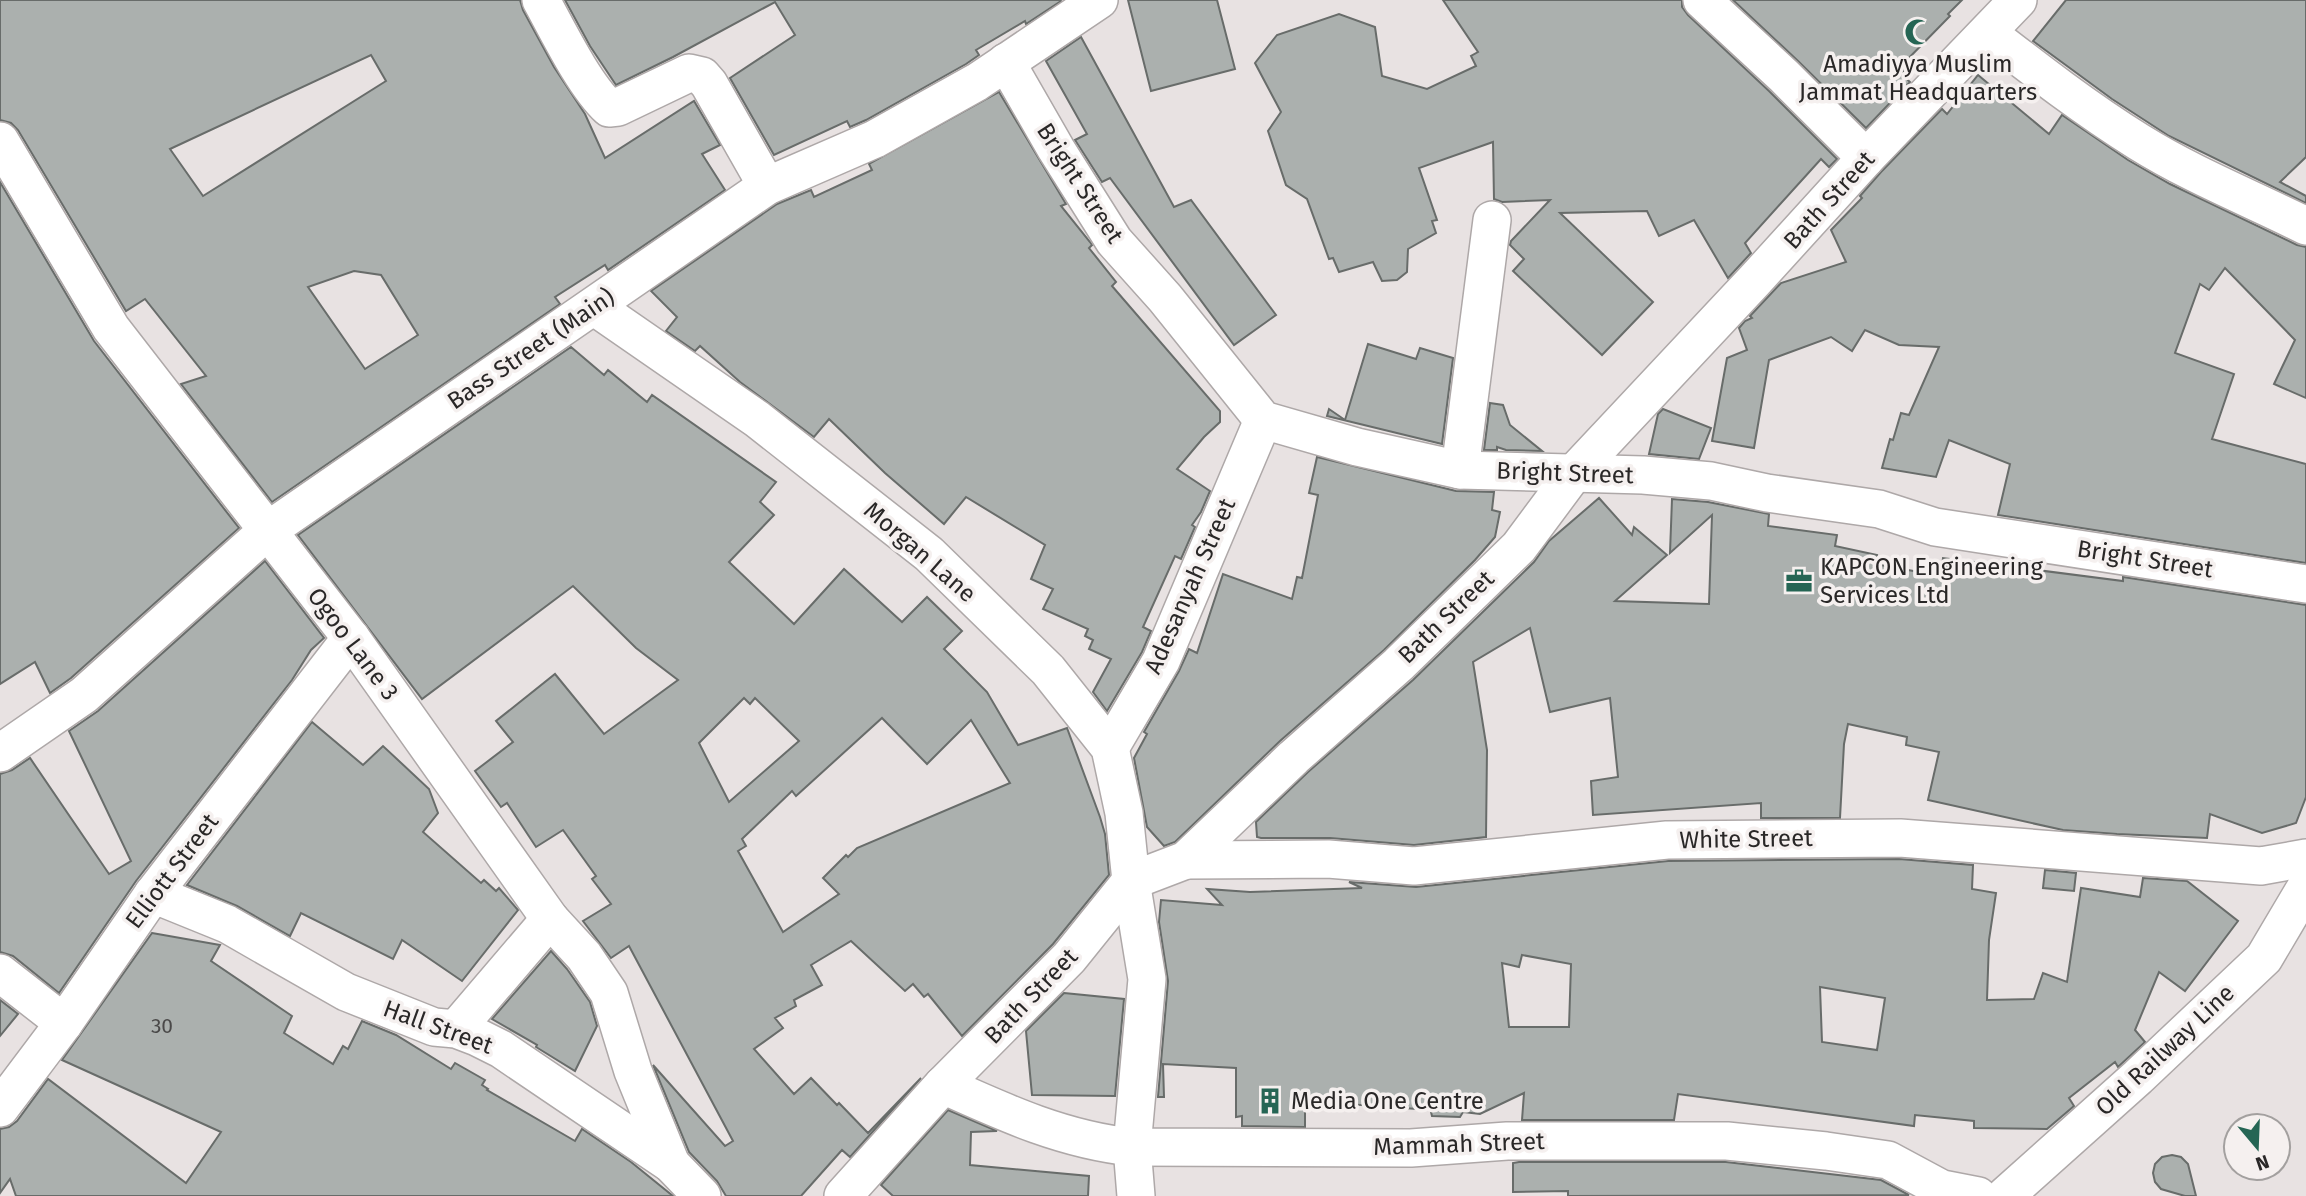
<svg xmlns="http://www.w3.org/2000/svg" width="2306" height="1196" font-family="'Fira Sans',sans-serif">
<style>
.building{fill:#abb0ae;stroke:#686c6a;stroke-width:2;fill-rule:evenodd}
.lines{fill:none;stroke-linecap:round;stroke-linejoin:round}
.minor-casing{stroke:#aea8a8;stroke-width:40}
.minor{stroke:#fff;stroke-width:37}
.labels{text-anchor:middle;stroke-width:7;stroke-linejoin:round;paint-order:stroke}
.number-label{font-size:21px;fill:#4a4949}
.poi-label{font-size:24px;fill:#292727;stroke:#f5f0ef;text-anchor:start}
.street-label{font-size:24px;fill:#292727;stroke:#f5f0ef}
</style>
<rect width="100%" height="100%" fill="#e8e2e2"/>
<g class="building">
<path d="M0,0h520l3,10 31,57 31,47 20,44 89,-57 26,44 -18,9 23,36 -117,80 -3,-5 -50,32 5,7 -288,198 -91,-118 25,-8 -61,-77 -19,12 -108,-181 -7,-7 -11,-3zM371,55l15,26 -183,115 -33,-47zM354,271l27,4 37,60 -53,34 -57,-82z"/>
<path d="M565,0h495l1,1 -35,23 -1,-3 -49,29 3,5 -13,9 -100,56 -16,7 -3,-6 -73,34 -44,-77 65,-43 -20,-33 -102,55 -57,28 -26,-39z"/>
<path d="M1128,0h89l18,69 -84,22z"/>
<path d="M1443,0h239v7l6,8 81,76 68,68 -8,8 -8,-8 -76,84 6,10 -23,25 -34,-58 -35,16 -12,-25 -87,2 93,89 -51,53 -89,-84 11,-12 -14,-14 1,-4 39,-41 -48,2 -8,-3 -1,-57 -74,26 18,52 -5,1 4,12 -28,16 -1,23 -10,8 -15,1 -9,-19 -34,10 -6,-14 -4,1 -22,-60 -21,-14 -18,-54 13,-19 -26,-49 22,-28 62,-21 36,13 7,49 45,13 49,-23 -5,-10 7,-4z"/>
<path d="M1733,0h229l-14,14 2,2 -49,50 4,3 -4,5 9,8 -44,46 -68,-67z"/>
<path d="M2066,0h240v157l-26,25 26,14v7l-137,-67 -57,-37 -79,-58z"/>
<path d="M1081,37l93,170 17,-7 85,115 -42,30 -124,-167 -8,4 -27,-42 12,-6 -41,-73z"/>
<path d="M1978,75l71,59 13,-19 66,45 42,24 127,61 9,2v151l-32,-14 21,-44 -70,-72 -16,22 -9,-6 -25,69 59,21 -22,65 94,25v99l-308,-48 12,-51 -61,-24 -13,37 -54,-9 8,-29 3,1 8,-27 8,2 30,-68 -40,-2 -34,-15 -13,21 -21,-14 -62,23 -15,88 -42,-7 15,-83 20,-8 -8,-22 6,-7 7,-3 -2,-2 31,-33 65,-21 -15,-32 31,-32 -2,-2 21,-24 61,-63 5,5z"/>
<path d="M999,92l67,112 -5,2 29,36 2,3 -3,3 27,34 -4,4 108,125v11l-16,15 -27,32 33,22 -9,21 -9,13 3,2 -14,32 -6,-3 -32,71 8,4 -9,21 -35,59 -14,-19 18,-33 -22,-10 4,-9 -8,-4 3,-7 -45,-20 10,-20 -22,-10 14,-34 -79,-48 -22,27 -59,-51 -56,-54 -15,18 -74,-55 -40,-36 -5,5 -29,-20 11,-14 -26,-26 126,-87 34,-14 3,7 58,-27 -3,-6z"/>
<path d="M0,182l94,159 145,187 -168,150 -21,15 -15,-31 -35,22z"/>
<path d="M1368,344l48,15 4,-11 33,10 -11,86 -115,-28 2,-7 16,11z"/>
<path d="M571,347l33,28 4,-5 39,32 5,-7 124,87 -16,20 14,13 -45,47 65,62 50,-55 58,53 25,-25 35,34 -18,18 43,43 31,53 49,-17 33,89 5,17 4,41 -56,69 -91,92 -34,-42 -4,3 -11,-13 -8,7 -54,-50 -40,24 11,20 -28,15 2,6 -21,12 8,10 -29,21 40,45 17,-16 26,27 2,-2 29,30 53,-55 -71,79 -8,-7 -41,46h-75l-9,-15 -28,-29 -36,-87 72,81 8,-5 -104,-195 -18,12 -28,-37 28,-17 -19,-25 4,-3 -33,-46 -27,17 -29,-44 -6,4 -26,-36 38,-29 -17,-21 59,-47 49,60 74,-54 -42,-32 -63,-62 -151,113 -124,-164zM744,698l6,6 5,-6 44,43 -70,61 -30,-59zM882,718l45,46 44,-44 39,63 -153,65 -9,9 -2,-2 -23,23 16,16 -56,38 -45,-81 8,-5 -4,-7 50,-48 4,5z"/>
<path d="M1490,403l13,2 7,20 32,26 -36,-1 -9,-3v3h-13z"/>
<path d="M1663,409l48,19 -12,31 -50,-5 9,-40z"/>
<path d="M1317,457l139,34 38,1 -2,18 8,2 -5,25 -20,23 -91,90 -104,91 -105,101 -11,4 -17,-19 -13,-69 13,-24 -3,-2 35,-61 10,-22 8,4 26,-79 69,25 5,-22 5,1 16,-83 -9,-2z"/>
<path d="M1599,498l33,37 2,-8 33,28 -52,46 94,3 3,-89 -42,38 2,-54 36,3 61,12 -1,12 69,9 -2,11 42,9 -2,9 66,12 2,-18 180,23v-4l183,28v192l-10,26 -34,10 -52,-19 -3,24 -90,-4 -54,-4 -135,-30 11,-48 -33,-7 1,-8 -59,-13 -4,20 -4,74h-79v-15l-168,12 -2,-34 27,-4 -8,-79 -60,14 -20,-84 -57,34 14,88 -1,87 -72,8 -84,-7h-69l-4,-1 -1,-15 52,-50 105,-92 121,-118 15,-21z"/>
<path d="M265,561l59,77 -13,12 -19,30 -156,201 -77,112 -46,-37 -13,-4v-178l12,-4 18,-12 79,116 22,-13 -62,-130 29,-20z"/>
<path d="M312,722l51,43 20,-19 46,43 9,24 -15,19 58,51 3,-3 12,11 3,-3 19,22 -56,71 -60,-41 -9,19 -92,-46 -11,23 -53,-30 -50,-21z"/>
<path d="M1899,859l74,6 -1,24 24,4 -7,47 -2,60 47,-1 9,-26 24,9 14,-94 59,9 3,-19 44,3 51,40 -53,70 -26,-19 -24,58 10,12 -27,25 -3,-5 -46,36 5,8 -27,23 -73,-1v-7l-59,-6 -1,11 -236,-32 -4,26h-152l2,-27 -44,21 -17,-2 -3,5 -28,-1 -2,-8 -13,1 -112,-8v26l-63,-1v-10l-6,1v-49l-73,-4 1,33h-6l10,-116 -9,-59 2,-22 61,5 -15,-16 43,3 112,-4 -13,-6 67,5 252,-26zM1522,955l49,9 -2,63h-60l-7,-64 17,4zM1820,987l65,11 -8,52 -55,-8z"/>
<path d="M2045,870l31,3 -2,18 -31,-3z"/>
<path d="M152,933l68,12 -9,16 81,55 -8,17 49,31 10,-18 5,3 14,-28 34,14 55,34 4,-6 30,17 -3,5 6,4 -1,1 88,51 7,-12 49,33 42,34h-657l-6,-17 -10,14v-64l9,-2 8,-6 31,-42 138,104 35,-51 -159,-72z"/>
<path d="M551,951l16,18 23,33 7,24 -22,45 -39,-24 1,-2 -45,-26z"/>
<path d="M1064,993l60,6 -9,97 -83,-1 -6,-64z"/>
<path d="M0,1000l18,14 -18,22z"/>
<path d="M948,1110l49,21 -26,1 -1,33 119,11 -1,20h-195l-12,-11z"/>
<path d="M2172,1155l9,2 7,7 8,32h-11l-24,-7 -6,-7 -2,-9 2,-9 7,-7z"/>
<path d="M1519,1162h207l155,18 28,15 -341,1v-5l-55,1v-29z"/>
</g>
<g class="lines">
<g class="minor-casing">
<g id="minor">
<path d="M541,0c17,31 43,85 68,108l9,-1 71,-34 13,3 7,8 58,102"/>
<path d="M1702,0l82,76 82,82"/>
<path d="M1988,33c49,38 98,76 151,109 53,33 111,56 167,84"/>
<path d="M1006,62l50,87 58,92 51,57 98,122 94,27 103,23 183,5 68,6 56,12 112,16 56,18 371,57"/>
<path d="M0,141l111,187 240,310 199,281 34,37 25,37 24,78 38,93"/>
<path d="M595,307l162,112 172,135 119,116 62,78 14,65 7,68 16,98 -15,168 4,49"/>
<path d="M1460,470l32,-250"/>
<path d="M1110,748l51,-87 102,-241"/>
<path d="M0,753l84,-58 183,-164 500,-345 108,-47 102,-57 122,-82"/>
<path d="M1186,860l142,-1 86,7 253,-26 233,-2 361,28 45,-8"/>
<path d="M153,894l74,30 119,68 88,35 22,2 21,8 24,12 170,115 31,32"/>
<path d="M0,973l64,50"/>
<path d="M456,1029l94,-110"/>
<path d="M943,1085c62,28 121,55 189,62l279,1 96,-7h220l99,10 62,9 54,29 36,7"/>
<path d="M0,1108l64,-85 89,-129 198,-256"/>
<path d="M843,1196l100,-111 126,-127 62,-77 55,-21 108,-103 104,-92 121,-118 55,-74 181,-193 111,-122 152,-158"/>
<path d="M2005,1196l133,-119 126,-119 42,-71"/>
</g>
</g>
<use href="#minor" class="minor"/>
</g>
<defs>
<g id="mosque-bare" transform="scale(2.1)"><path d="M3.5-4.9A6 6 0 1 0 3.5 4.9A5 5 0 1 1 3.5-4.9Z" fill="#256554" stroke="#f5f0ef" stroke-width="2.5" paint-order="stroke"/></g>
<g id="office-bare" transform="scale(2.1)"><path d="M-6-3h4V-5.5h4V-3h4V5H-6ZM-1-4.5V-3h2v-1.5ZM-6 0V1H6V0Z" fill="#256554" stroke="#f5f0ef" stroke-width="2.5" paint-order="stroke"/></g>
<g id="building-bare" transform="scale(2.1)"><path d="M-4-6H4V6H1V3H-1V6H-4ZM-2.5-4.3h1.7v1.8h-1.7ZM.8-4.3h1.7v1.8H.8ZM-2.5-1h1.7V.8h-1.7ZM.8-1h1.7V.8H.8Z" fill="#256554" stroke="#f5f0ef" stroke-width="2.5" paint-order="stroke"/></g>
</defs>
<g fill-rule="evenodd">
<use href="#mosque-bare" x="1918" y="32"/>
<use href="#office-bare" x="1799" y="581"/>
<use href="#building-bare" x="1270" y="1101"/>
</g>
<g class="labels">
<g class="number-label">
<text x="162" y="1033">30</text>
</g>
<g class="poi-label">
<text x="1918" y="72" text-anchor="middle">Amadiyya Muslim<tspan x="1918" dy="28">Jammat Headquarters</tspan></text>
<text x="1820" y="575">KAPCON Engineering<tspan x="1820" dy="28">Services Ltd</tspan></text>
<text x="1291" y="1109">Media One Centre</text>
</g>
<g class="street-label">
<text transform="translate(1080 183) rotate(57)" y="8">Bright Street</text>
<text transform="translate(1829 200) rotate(-48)" y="8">Bath Street</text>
<text transform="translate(531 349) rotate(-34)" y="8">Bass Street (Main)</text>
<text transform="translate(1565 473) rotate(2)" y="8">Bright Street</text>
<text transform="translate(920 552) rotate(41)" y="8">Morgan Lane</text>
<text transform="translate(2145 559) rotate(9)" y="8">Bright Street</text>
<text transform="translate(1190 586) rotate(-66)" y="8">Adesanyah Street</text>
<text transform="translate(1446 617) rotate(-44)" y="8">Bath Street</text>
<text transform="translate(353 644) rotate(53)" y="8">Ogoo Lane 3</text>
<text transform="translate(1746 839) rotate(-1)" y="8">White Street</text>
<text transform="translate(172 871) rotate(-53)" y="8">Elliott Street</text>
<text transform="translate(1031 996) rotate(-46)" y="8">Bath Street</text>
<text transform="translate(438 1027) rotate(20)" y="8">Hall Street</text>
<text transform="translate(2165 1050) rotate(-43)" y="8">Old Railway Line</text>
<text transform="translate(1459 1144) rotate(-2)" y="8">Mammah Street</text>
</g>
</g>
<g transform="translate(2257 1147) rotate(161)"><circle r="33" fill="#f5f0ef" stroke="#a3a09f" stroke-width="2"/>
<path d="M0-5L12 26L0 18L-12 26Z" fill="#256554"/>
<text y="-10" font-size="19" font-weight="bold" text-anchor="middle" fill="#292727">N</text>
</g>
</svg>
